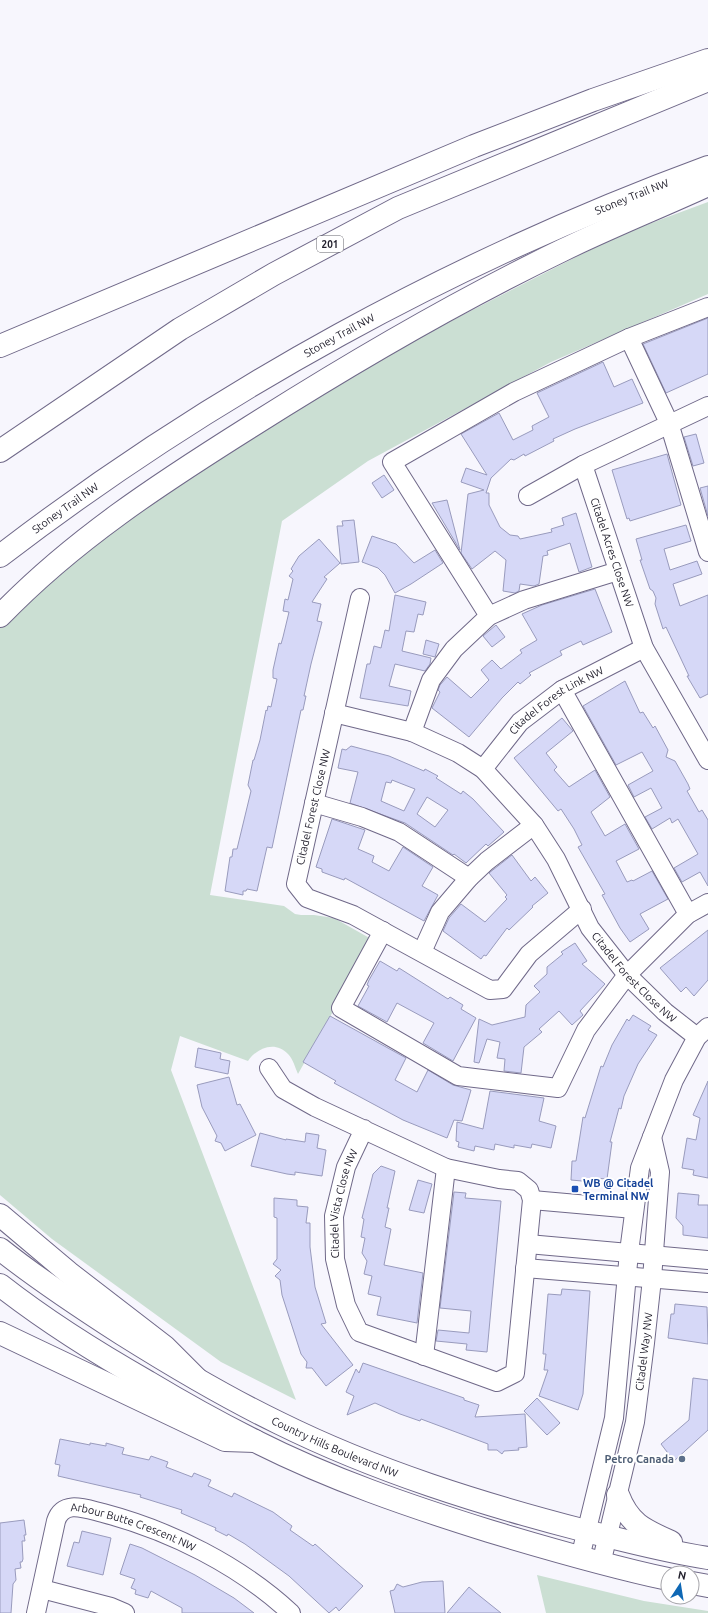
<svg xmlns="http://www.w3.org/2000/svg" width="708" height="1613" font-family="Ubuntu,sans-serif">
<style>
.green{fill:#cbdfd3}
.building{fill:#d6d8f7;stroke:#999bbd;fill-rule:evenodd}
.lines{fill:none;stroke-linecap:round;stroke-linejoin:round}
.minor-casing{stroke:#706989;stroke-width:20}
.major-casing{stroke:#706989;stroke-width:24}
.highway-casing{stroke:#706989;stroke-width:24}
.minor{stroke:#fff;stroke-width:18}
.major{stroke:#fff;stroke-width:22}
.highway{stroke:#fff;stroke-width:22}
.transit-dot{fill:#1a4fb4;stroke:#fff;stroke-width:1.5}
.service-dot{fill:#5c6f8a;stroke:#fff;stroke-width:1.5}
.labels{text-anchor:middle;stroke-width:4;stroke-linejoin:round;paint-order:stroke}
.shield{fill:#fff;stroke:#63626b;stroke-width:1}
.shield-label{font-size:10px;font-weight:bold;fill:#201e2b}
.street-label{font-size:11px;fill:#201e2b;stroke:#fff}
.transit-label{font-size:11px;font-weight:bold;fill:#164399;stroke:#fff;text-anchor:start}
.service-label{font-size:11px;font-weight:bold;fill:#4e5e75;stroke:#fff;text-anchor:end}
</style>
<rect width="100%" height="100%" fill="#f7f6fd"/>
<g class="green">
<path d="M708,202v92l-157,68 -183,99 -86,60 -72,374 74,11 11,8 6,1h13l20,3 39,22 -75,134c-3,-7 -5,-15 -10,-20 -13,-14 -31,-6 -40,7l-68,-25 -9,34 125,330 -75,-38 -169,-123 -52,-44v-569l90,-85 244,-160 285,-146z"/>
<path d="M537,1575l107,26 64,10v2h-162z"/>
</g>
<g class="building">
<path d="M708,318v56l-42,19 -23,-49z"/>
<path d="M603,362l11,25 18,-8 11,24 -68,26 -22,10 1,2 -29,15 -1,-2 -10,6 -3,-1 -20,19 -5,15h3v12l11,22 10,8 8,1 2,3 32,-7 -1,-3 13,-4 -2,-7 14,-5 16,54 -13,5 -9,-29 -23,8 1,4 -5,1 -4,28 -5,2 -14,-2 -1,7 -4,2 -12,-2 3,-31 -11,-9 -23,18 -11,-16 7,-59 16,-4 -23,-8 5,-14 21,7 -26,-41 38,-21 14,27 20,-10 -1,-4 17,-9 -12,-24z"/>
<path d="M696,434l8,29 -11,3 -9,-29z"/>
<path d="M667,454l14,51 -51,16 -1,-3 -2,1 -15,-49z"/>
<path d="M384,475l10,15 -12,8 -10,-15z"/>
<path d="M708,486v30l-8,-28z"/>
<path d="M447,500l13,50 -28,-47z"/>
<path d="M354,520l5,42 -18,2 -4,-38h6l-1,-5z"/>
<path d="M686,525l5,16 -27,8 6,21 27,-9 5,13 -29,10 7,22 28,-11v99l-8,4 -13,-22h2l-23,-49 -3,2 -8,-25 1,-6 -3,-7 -3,-2 -10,-29h2l-6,-21z"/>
<path d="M372,536l24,8 18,19 21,-13 8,13 -32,21 -16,9 -10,-18 -7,-7 -16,-6z"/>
<path d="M319,539l21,24 -16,14 3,2 -15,23 9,2 -4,17 5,1 -11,42 -7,32h2l-3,14h-2l-29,138 -5,-1 -10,44 -10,-2 -1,2h-3v4l-18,-4 5,-34h2l1,-8h4l14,-58 -3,-6 5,-25h1l6,-20 6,-30 1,1 1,-5 3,1 6,-28 -4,-1v-8l6,-27 2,1 2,-7 6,-25 -6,-1 2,-12 3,1 5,-21 -4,-3 4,-5 -2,-2 8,-13z"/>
<path d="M595,589l17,43 -29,13 -2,-4 -21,10 2,4 -33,18 2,2 -11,9 -2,-2 -16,16 -33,39 -37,-29 8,-16 -2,-2 2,-5 7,-8 24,21 18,-18 -8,-10 11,-10 9,9 21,-16 -2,-3 17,-10 -15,-26 20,-9z"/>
<path d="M395,595l31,7 -3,13 -5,-1 -4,18 -8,-1 -4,20 29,7 -1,6 -5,7 -30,-7 -6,22 22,5 -3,15 -48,-8 7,-34h3l4,-18 7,2 4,-18 4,1z"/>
<path d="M496,625l9,12 -13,10 -9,-11z"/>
<path d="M426,640l13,4 -4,13 -12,-3z"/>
<path d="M625,681l15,32 3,-1 10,16 2,-2 13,24 -2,7 9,4 13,23 2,5 -3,2 12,21 3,-2 6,10v66l-8,-14 -18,10 -8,-14 24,-14 -20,-35 -6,4 -2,-5 -18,11 -7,-12 17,-9 -11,-20 -17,9 -6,-12 25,-14 -11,-19 -26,13 -33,-59z"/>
<path d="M562,718l11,13 -27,22 11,14 -3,3 15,17 26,-17 15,27 -19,15 14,24 20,-12 14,25 -23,12 11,21 5,-2 1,1 19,-10 16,28 -28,15 9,15 -19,13 -10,-14 -18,-33 3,-1 -27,-47 4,-2 -8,-16 -13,-20 -3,2 -44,-53z"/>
<path d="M351,746l38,10 35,15 1,-2 13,7 -2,2 25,16 2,-3 10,8 31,33 -16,14 -2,-2 -20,19 -12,-9 -1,1 -48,-32 -55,-20 8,-31 -20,-4 4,-19 4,1zM392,780l23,9 -11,22 -23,-10 5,-19 5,1zM427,797l21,13 -13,17 -18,-13z"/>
<path d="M332,819l33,11 -7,19 16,7 -2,6 17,9 14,-24 30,20 -11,19 16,9 -14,26 -79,-43 -1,2 -22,-8v-3l-6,-2z"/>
<path d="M512,855l19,26 4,-4 13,16 -16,13 1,1 -24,23 -2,-2 -21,28 -2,-1 -3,4 -38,-28 6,-13 12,-14 24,18 22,-23 -2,-2 2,-2 -18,-22z"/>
<path d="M708,930v50l-14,16 -8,-9 -5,5 -21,-24z"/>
<path d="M575,943l12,18 -5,3 23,20 -25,27 3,4 -11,10 -13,-14 -20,18 3,3 -18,15 -3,26 -17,-2 1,-12 -8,-1 3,-16 -13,-3 -8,24 -5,-1 5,-43 13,6 33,-8 1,-12 14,-13 -6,-6 13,-12v-7l16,-13 -2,-2z"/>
<path d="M380,961l17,10 2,-3 49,31 2,-2 13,8 -2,4 15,9 -23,43 -30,-18 11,-20 -37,-20 -10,19 -29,-16 11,-20 -2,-1 2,-5z"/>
<path d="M633,1015l18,11 -3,4 9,5 -19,29 -14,32 -3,13 -2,-1 -9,34h2l-5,37 -13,-1 -1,4 -22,-2 1,-19h4l7,-44 2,1 16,-52 2,1 9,-22 15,-26 2,2z"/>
<path d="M330,1016l76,42 -11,22 22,12 11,-22 25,15 18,5 -9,31 -8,-1 -7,18 -44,-18 -69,-37 2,-2 -33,-19z"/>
<path d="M198,1048l23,5 -1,6 10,2 -2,13 -33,-7z"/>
<path d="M229,1077l8,28 3,-1 16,31 -31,16 -4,-8 -6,-2 2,-5 -15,-29 -5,-22z"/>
<path d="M708,1081v97l-15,-3 1,-5 -12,-2 5,-30 9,2 4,-22 -7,-3z"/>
<path d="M490,1091l54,7 -5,23 17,5 -5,22 -19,-4 -1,4 -17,-3v3l-19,-4 -1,6 -19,-4 -1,5 -16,-4 1,-5 -3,-1 1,-19 26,7z"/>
<path d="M260,1133l26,7v-1l19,3 1,-9 13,2 -2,13 9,2 -4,26 -27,-4v3l-8,-1 -36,-8z"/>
<path d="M381,1166l14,5 -8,37h2l-4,19 6,2 -7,36 39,8 -6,50 -40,-8 4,-18 -13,-3 4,-18 -8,-2 3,-13 -5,-8 3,-15 -4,-1 3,-18 -2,-1 11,-44z"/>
<path d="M418,1180l14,4 -8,29 -15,-3z"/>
<path d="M454,1192l12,1 -1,5 36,3 -14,151 -21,-2 1,-6 -31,-3 2,-11 31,3 2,-22 -31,-3z"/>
<path d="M678,1193l21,2 -1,10h10v33l-25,-3v-9l-7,-8z"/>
<path d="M274,1198l23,2v6l11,1 -2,16h4v24l5,40 11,36 -5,1 32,41 -27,21 -14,-18h-6l1,-6 -6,-8 -19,-59 -2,-15 -5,-4 6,-6 -8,-6 4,-5v-41l-3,-1z"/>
<path d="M562,1289l28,2 -7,103 -5,16 -39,-14 9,-26h-4l2,-16h-3l5,-60 13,1z"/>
<path d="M675,1304l32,3 1,37 -40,-6 3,-24h3z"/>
<path d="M363,1363l101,35v2l15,5 -4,12 50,-3 2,33 -9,1 1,2 -15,1 -2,3 -5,-4h-9v-6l-67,-25 -1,2 -20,-7 -25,-11 -28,12 7,-19 -8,-4 10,-23 3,4z"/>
<path d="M693,1378l15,2v50l-34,31 -13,-17 28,-24z"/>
<path d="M537,1398l23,25 -13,12 -23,-24z"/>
<path d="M60,1439l30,6v-2l16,3v-3l18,5 -2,6 27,6 2,-4 17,6 -2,5 26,10 2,-4 17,7 -3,6 24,11 2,-4 39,19 19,14 -2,4 23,16 2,-2 48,42 -24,25 -3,-4 -7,6 -40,-37 -44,-32 -17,-10 -1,2 -12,-6 1,-2 -35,-15 1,-3 -42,-13 1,-2 -83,-19 2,-11 -5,-1z"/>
<path d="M24,1520l2,15h-2l1,6h-3l1,18 -1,3h-2l1,6 -6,1 1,11 -3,4 -2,29h-11v-90z"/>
<path d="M82,1531l29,7 -8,37 -36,-9 7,-24 5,1z"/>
<path d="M130,1544l12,4 53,27 39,23 20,15h-72v-5l-31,-17 -3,7 -13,-4 1,-4 -5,-2 4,-9 -15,-5z"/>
<path d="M443,1581l2,32h-50l-5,-22 4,-1 3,-6 6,3 19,-5z"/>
<path d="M469,1587l7,6 25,20h-54z"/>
</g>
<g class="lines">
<g class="minor-casing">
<g id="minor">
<path d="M629,338l40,85 39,129"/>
<path id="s1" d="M583,465l61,183 64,112"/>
<path d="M528,496l55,-31 125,-59"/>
<path d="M360,598l-64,286 11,14 46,17 137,75 13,-1 26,-35 53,-45"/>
<path d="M489,616l-97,-154 122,-70 115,-54 79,-31"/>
<path d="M562,690l126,224"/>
<path id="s2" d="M334,713l78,19 46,21 25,16 51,56 22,34 34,69 37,47 38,37 32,25"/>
<path d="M412,732l19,-52 23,-31 35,-33 35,-16 94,-29"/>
<path id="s3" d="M483,769l37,-47 42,-32 82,-42"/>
<path d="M314,803l48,14 37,15 70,46"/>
<path d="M383,931l-42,77 117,68 100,12 28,-58 41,-55 61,-61 20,-11"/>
<path d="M422,952l18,-40 29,-34 18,-17 47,-36"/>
<path id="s4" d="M269,1068l14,21 32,18 131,61 53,11 19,2 11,9 3,10 -17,173 -18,9 -138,-50 -13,-27 -11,-46 -1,-43 12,-49 18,-38"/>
<path d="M532,1200l102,9"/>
<path d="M528,1244l180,16"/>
<path d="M525,1268l183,15"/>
<path d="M424,1356l22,-188"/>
<path d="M580,1558l34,-140 15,-166 11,-84 34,-88 23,-43 11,-10"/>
<path id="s5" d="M601,1564l34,-142 10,-79 7,-64 8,-107 -8,-35"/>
<path d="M42,1589l69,18 14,6"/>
<path id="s6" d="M36,1613l20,-92c7,-22 30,-12 47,-8 68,18 136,52 188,100"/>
</g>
</g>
<g class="major-casing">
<g id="major">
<path id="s7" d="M0,1249c39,31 80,58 122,85 51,32 103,63 157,89 97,48 202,81 307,108 40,10 81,21 122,27"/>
<path d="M0,1285c46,36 97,68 148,97 35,21 71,41 107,59 75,38 154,65 234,90 60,18 118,35 179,48"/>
<path d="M618,1495c11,29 26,35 53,47"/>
<path d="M692,1583l16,3"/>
</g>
</g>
<g class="highway-casing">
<g id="highway">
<path d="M0,346l474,-200 119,-46 115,-40"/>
<path d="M0,451l180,-122 94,-55 124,-66 310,-128"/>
<path id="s8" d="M0,556c214,-164 455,-296 708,-389"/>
<path d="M0,616c73,-76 161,-133 250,-189 101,-64 205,-125 313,-177 47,-23 97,-43 145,-65"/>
<path d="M0,1215l69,58 96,74 31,31"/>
<path d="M0,1333l225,107 30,1"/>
</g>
</g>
<use href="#minor" class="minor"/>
<use href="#major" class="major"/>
<use href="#highway" class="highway"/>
</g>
<rect class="transit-dot" x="571" y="1185" width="8" height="8" rx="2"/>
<circle class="service-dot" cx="682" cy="1459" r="4"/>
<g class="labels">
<rect class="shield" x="317" y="236" width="26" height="16" rx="3"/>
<g class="shield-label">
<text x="330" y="248">201</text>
</g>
<g class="street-label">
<text dy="4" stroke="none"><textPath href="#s8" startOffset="729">Stoney Trail NW</textPath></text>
<text dy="4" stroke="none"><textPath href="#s8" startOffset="405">Stoney Trail NW</textPath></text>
<text dy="4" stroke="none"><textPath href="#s8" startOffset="81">Stoney Trail NW</textPath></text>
<text dy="4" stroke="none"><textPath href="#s1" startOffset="92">Citadel Acres Close NW</textPath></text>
<text dy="4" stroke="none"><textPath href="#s3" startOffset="102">Citadel Forest Link NW</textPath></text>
<text transform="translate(313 807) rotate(-77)" y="4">Citadel Forest Close NW</text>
<text dy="4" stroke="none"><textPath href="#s2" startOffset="420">Citadel Forest Close NW</textPath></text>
<text dy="4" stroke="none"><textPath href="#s4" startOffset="779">Citadel Vista Close NW</textPath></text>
<text dy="4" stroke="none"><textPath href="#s5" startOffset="217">Citadel Way NW</textPath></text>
<text dy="4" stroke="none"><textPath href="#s7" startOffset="390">Country Hills Boulevard NW</textPath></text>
<text dy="4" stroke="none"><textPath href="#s6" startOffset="181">Arbour Butte Crescent NW</textPath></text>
</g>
<g class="transit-label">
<text x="583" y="1187">WB @ Citadel<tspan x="583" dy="13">Terminal NW</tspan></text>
</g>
<g class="service-label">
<text x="674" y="1463">Petro Canada</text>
</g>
</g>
<g transform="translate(680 1585) rotate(12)"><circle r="19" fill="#ffffff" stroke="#a6a5aa"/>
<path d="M0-3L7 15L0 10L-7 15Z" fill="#0f68b5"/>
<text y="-6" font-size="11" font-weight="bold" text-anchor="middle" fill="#201e2b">N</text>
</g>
</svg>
